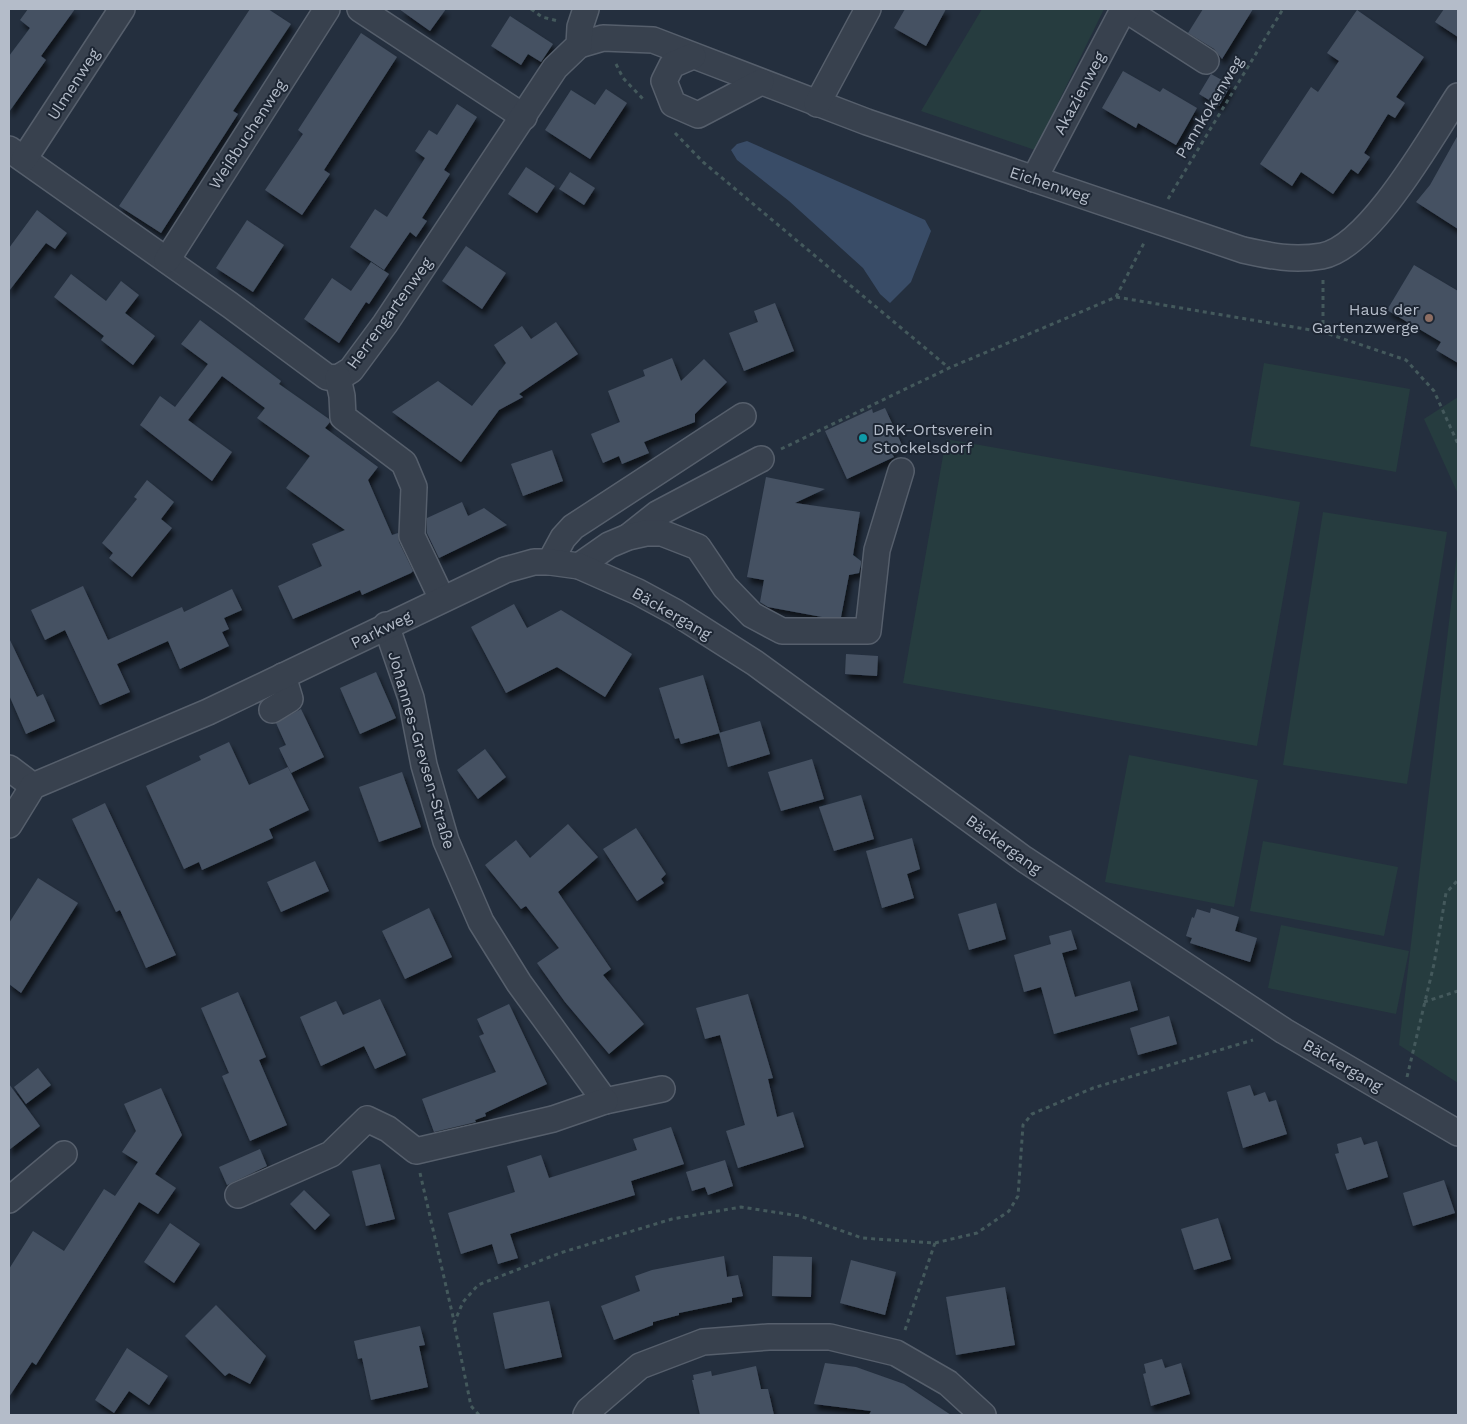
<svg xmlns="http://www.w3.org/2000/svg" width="1467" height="1424" font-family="'Work Sans',sans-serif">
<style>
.green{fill:#263c3f}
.water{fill:#394c67}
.building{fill:#455162;filter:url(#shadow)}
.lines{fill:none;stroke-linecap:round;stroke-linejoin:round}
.minor-casing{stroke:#565f6c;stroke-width:28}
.path{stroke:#44595c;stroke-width:3;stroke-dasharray:4 4;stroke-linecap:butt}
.minor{stroke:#38414e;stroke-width:25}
.education-dot{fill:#8d6e63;stroke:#1d2633;stroke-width:2}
.culture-dot{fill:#0f9aa8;stroke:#1d2633;stroke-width:2}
.labels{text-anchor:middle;stroke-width:4;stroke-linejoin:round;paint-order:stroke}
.street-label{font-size:16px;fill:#b4bcc9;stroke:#1d2633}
.poi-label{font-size:16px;fill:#b4bcc9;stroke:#1d2633;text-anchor:end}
</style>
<defs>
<filter id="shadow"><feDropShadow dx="3" dy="5.5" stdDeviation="2.5" flood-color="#0009"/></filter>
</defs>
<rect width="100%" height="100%" fill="#242f3e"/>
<g class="green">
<path d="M982,9h122l-69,141 -114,-39z"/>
<path d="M1264,363l146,26 -14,83 -146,-26z"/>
<path d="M1458,397v97l-34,-75z"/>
<path d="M946,439l354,63 -43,244 -354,-63z"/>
<path d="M1323,512l124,20 -40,252 -124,-19z"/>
<path d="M1458,546v537l-59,-38z"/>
<path d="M1129,755l129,25 -24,127 -129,-25z"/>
<path d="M1263,841l135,26 -14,69 -134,-25z"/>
<path d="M1281,925l128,26 -13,63 -128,-26z"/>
</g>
<path class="water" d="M747,141l178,79 6,11 -20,51 -21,21 -10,-9 -17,-26 -74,-67 -52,-41 -6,-10 6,-6z"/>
<g class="building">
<path d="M28,9h47l-34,47 5,4 -37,52v-56l21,-28 -10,-8z"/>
<path d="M250,9h18l23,15 -58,87 5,3 -77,119 -42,-27z"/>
<path d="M399,9h47l-16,22z"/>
<path d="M905,9h41l-20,37 -32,-18z"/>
<path d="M1203,9h50l-31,50 -8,-10 -26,-16z"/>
<path d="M1444,9h14v28l-23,-15z"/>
<path d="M1357,10l67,47 -28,40 9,6 -10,15 -7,-4 -24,39 6,4 -12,17 -7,-5 -18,25 -32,-22 -9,14 -32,-22 51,-77 7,5 21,-31 -12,-8z"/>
<path d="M510,16l43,28 -12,18 -13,-8 -7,11 -30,-19z"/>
<path d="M361,33l36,24 -73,113 6,4 -28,41 -37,-25 38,-56 -5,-4z"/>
<path d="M1123,71l37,21 3,-4 34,20 -21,37 -38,-22 -2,5 -34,-20z"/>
<path d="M1211,74l20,11 -12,21 -20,-12z"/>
<path d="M606,89l21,14 -37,56 -45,-29 26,-40 24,15z"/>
<path d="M457,104l20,13 -33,53 6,4 -28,44 5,3 -11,16 -6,-5 -26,38 -34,-23 25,-38 12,8 38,-59 -10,-7 14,-21 8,5z"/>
<path d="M1458,135v94l-42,-27 14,-17z"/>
<path d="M526,167l29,19 -18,27 -29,-19z"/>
<path d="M570,172l25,16 -11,17 -25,-16z"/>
<path d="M37,210l30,23 -12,16 -9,-6 -37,48v-43z"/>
<path d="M247,220l37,25 -31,47 -37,-24z"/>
<path d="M466,246l40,27 -24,36 -40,-28z"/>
<path d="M371,262l18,12 -20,30 -3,-2 -27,41 -35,-24 28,-41 19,13z"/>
<path d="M1414,265l44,26v72l-22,-13 5,-8 -54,-32z"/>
<path d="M71,274l35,27 15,-20 18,14 -14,18 30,23 -22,29 -32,-25 3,-4 -50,-39z"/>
<path d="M775,303l19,48 -50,20 -15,-38 29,-11 -4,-11z"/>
<path d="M200,320l81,61 -2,3 50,35 1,3 -5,6 53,39 -10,13 24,55 6,-2 1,9 14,29 -2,2 -49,22 -2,-5 -67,29 -15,-33 44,-20 -10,-22 33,-14 -59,-42 24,-32 -53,-38 8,-10 -43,-32 -34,44 44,32 -20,29 -72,-56 20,-29 15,11 33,-43 -27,-20z"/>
<path d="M556,322l22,32 -59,40 4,3 -24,13 -38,52 -69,-50 46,-31 34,25 34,-43 -12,-18 28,-19 9,13z"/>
<path d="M672,358l9,23 23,-22 23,23 -32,32v8l-51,20 5,11 -27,11 -3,-8 -16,7 -12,-29 29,-12 -12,-31 37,-15 -2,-6z"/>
<path d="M885,408l17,37 -12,5 4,7 -47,22 -22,-48 47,-22 1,4z"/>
<path d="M552,450l11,31 -40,15 -12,-32z"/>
<path d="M766,477l59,12 -30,14 65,9 -7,43 8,6v3l-2,9 -10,2 -8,42h-19l-54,-10 -8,-5 4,-22 -17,-3z"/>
<path d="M147,480l27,22 -13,17 11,9 -40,49 -23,-19 4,-5 -11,-10 35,-44 -3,-2z"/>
<path d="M462,502l6,14 16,-8 23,17 -68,33 -12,-25v-15z"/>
<path d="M83,586l25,54 74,-33 2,5 48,-23 10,21 -18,8 5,11 -7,3 7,14 -49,23 -12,-28 -51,23 13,28 -30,13 -35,-75 -20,10 -14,-30z"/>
<path d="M514,604l13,24 34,-18 71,44 -27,43 -48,-30 -51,26 -35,-66z"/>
<path d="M9,638l28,59 6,-3 12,27 -29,13 -17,-39z"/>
<path d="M846,654l32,2 -1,20 -32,-2z"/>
<path d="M376,672l20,46 -36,16 -20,-46z"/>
<path d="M703,675l17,58 -39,11 -2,-6 -4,1 -16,-51z"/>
<path d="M301,709l23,48 -33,16 -12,-25 7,-3 -10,-22z"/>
<path d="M760,721l10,33 -42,13 -9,-34z"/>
<path d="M229,742l20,43 39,-18 21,43 -40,19 4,9 -71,32 -3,-8 -15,7 -38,-83 55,-26 -2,-4z"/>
<path d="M485,749l21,28 -28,22 -21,-29z"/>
<path d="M812,759l12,40 -43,12 -13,-39z"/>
<path d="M402,772l19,55 -42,15 -20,-55z"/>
<path d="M861,795l13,44 -40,12 -15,-44z"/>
<path d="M105,803l71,152 -30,13 -26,-58 -4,2 -44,-93z"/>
<path d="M568,824l30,33 -40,35 53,77 -8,6 41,49 -35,30 -44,-52 -28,-39 22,-15 -33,-42 -5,3 -36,-44 31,-25 14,18z"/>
<path d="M636,828l30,46 -5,5 3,4 -27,18 -34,-52z"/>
<path d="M912,838l8,31 -13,5 7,24 -32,10 -16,-57z"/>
<path d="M315,861l14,30 -48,21 -14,-30z"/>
<path d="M38,878l40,25 -57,90 -12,-9v-61z"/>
<path d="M996,903l10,36 -37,11 -11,-36z"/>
<path d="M429,908l23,49 -47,22 -23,-48z"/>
<path d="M1211,908l28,9 -4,14 22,7 -7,24 -60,-19 2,-5 -6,-2 6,-19 2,1 3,-9 13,4z"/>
<path d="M1071,930l6,19 -15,4 13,44 55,-16 8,29 -84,24 -13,-47 -17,5 -10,-37 37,-11 -2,-8z"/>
<path d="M238,992l28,65 -7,3 28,65 -37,16 -28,-65 7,-3 -28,-65z"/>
<path d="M748,994l25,84 -5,1 9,38 16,-5 11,35 -66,21 -12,-37 19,-6 -25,-90 -15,4 -9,-31z"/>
<path d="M380,999l26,56 -31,14 -11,-23 -43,20 -21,-49 36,-16 7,14z"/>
<path d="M509,1004l38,80 -62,29 1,3 -11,4 1,2 -42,10 -12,-33 74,-27 -17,-36 5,-2 -7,-15z"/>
<path d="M1169,1016l8,28 -39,11 -8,-27z"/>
<path d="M38,1068l13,17 -25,19 -12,-17z"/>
<path d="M9,1084l31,42 -31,24z"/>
<path d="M1250,1085l4,11 11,-4 4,10 7,-2 11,34 -44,14 -16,-56z"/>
<path d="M161,1088l21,47 -27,39 21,14 -18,26 -19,-12 -103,163 -4,-3 -23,35v-128l24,-38 31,20 40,-62 11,7 23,-34 -16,-10 14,-21 -12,-27z"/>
<path d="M671,1127l13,37 -53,17 4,14 -125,39 8,24 -20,6 -6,-20 -31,10 -13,-41 67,-21 -8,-26 34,-11 8,23 88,-28 -4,-11z"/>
<path d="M1361,1137l3,8 13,-4 11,36 -41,13 -12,-36 4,-1 -2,-9z"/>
<path d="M260,1149l7,17 -40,19 -8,-18z"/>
<path d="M725,1160l8,26 -25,9 -3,-8 -13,4 -6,-19z"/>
<path d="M380,1164l15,55 -29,7 -14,-55z"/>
<path d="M1444,1180l11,33 -42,13 -10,-33z"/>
<path d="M304,1190l26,25 -15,15 -25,-26z"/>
<path d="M1218,1218l13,41 -37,11 -13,-41z"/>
<path d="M170,1223l30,21 -26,39 -30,-21z"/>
<path d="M724,1256l3,21 11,-2 5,21 -11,2v4l-53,11v2l-26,7v3l-39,15 -13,-34 39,-15 -5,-15 17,-6z"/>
<path d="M773,1256l39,1 -1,40 -39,-1z"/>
<path d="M851,1260l45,12 -11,43 -45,-12z"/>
<path d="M1005,1287l10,58 -59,10 -10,-58z"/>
<path d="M549,1301l13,56 -57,12 -12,-56z"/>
<path d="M216,1305l50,51 -16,28 -21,-11 -4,3 -40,-40z"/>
<path d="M420,1326l5,19 -6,1 9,41 -57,13 -9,-42 -4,1 -4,-18z"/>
<path d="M127,1348l41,28 -19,29 -20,-14 -15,22 -19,-13z"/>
<path d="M1162,1359l3,9 16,-5 9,31 -39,12 -8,-32 3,-1 -2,-9z"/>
<path d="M825,1363l31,4 48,17 47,31h-82l2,-4 -57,-7z"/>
<path d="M756,1366l5,23h7l6,26h-74l-8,-35h2l-1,-5 18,-4 1,5z"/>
</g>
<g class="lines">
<g class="minor-casing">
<g id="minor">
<path d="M360,9l164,108"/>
<path d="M1125,9l81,52"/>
<path d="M579,45l24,-7 50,2 214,82 376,128c27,6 50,11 79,6 48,-9 110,-120 136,-160"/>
<path d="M693,56l-21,9 -8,16 9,23 25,11 63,-33"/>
<path d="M817,104l51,-95"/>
<path d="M9,149l221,156 97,72 11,1 13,-8 34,-46 170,-256 24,-23 1,-18 6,-18"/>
<path d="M24,159l98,-150"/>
<path d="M1034,179l88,-167 5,-3"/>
<path d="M167,260l160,-251"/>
<path d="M338,378l4,18 1,21 61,46 10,24 -2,49 30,63"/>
<path d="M628,537l29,-23 104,-55"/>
<path d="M550,562l13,-24 10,-11 170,-111"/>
<path d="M579,566l30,-21 19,-8 18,-4h16l36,14 27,40 27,28 30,16h86l9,-81 24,-79"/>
<path d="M386,625l25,73 13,67 22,76 35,81 38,61 86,118 57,-12"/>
<path d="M272,710l18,-11 -7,-23"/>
<path d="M9,768l24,18"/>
<path d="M9,825l24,-39 175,-74 297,-142 29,-8h16l29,4 59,26 37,20 80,51 269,196 260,172 174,102"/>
<path d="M238,1195l93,-41 36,-35 21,10 28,22 137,-32 52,-18"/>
<path d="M9,1200l55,-46"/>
<path d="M586,1415l3,-5 51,-44 63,-24 66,-5h61l66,16 52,30 35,32"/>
</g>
</g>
<g class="path">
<path d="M531,9l11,8 16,4"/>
<path d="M616,64l7,14 21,22"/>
<path d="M675,133l28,29 246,206"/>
<path d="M1168,199l115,-190"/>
<path d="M1116,297l29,-56"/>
<path d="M1323,332v-52"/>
<path d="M781,449l168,-81 167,-71 207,35 83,28 28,31 24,53"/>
<path d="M1424,1002l34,-11"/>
<path d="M1407,1077l27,-113 12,-71 12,-13"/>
<path d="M420,1173l34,148"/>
<path d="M905,1330l30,-87"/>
<path d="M479,1415l-8,-9 -17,-83 9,-21 15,-17 82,-32 112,-34 69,-12 59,9 62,22 73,5 42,-10 32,-22 9,-15 5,-71 9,-11 61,-26 160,-48"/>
</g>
<use href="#minor" class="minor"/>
</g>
<circle class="education-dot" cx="1429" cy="318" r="5"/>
<circle class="culture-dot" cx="863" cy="438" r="5"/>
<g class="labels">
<g class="street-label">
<text transform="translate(73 84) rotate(-57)" y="6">Ulmenweg</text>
<text transform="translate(1079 93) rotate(-62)" y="6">Akazienweg</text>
<text transform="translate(1209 107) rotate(-59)" y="6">Pannkokenweg</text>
<text transform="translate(247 134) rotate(-57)" y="6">Weißbuchenweg</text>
<text transform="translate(1050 184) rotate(18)" y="6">Eichenweg</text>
<text transform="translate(389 313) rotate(-54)" y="6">Herrengartenweg</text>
<text transform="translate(672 613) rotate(30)" y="6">Bäckergang</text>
<text transform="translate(381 629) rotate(-26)" y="6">Parkweg</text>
<text transform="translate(422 750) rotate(74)" y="6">Johannes-Grevsen-Straße</text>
<text transform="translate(1004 844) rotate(36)" y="6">Bäckergang</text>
<text transform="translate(1343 1065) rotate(30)" y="6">Bäckergang</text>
</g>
<g class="poi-label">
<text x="1419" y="315">Haus der<tspan x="1419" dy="18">Gartenzwerge</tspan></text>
<text x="873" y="435" text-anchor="start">DRK-Ortsverein<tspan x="873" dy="18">Stockelsdorf</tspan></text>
</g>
</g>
<rect width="1467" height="1424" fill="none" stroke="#b4bcc9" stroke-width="20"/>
</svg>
